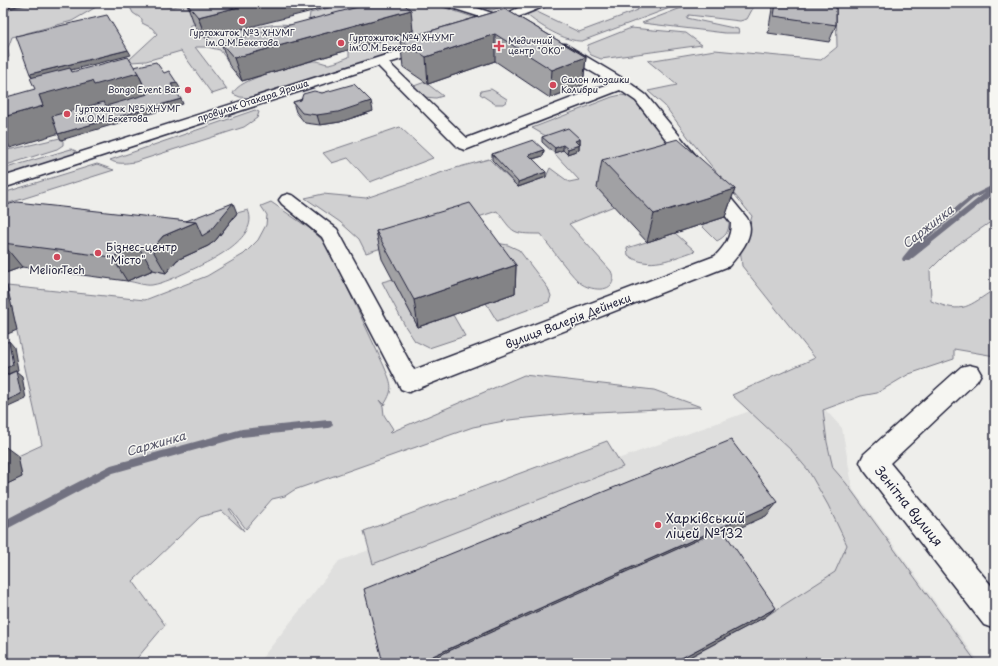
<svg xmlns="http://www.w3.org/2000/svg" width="998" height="666" font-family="'Playpen Sans',sans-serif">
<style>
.built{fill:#dfdfde}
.green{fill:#d0d0d1;stroke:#797986}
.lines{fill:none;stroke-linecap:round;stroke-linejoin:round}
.stream{fill:#727281;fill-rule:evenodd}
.minor-casing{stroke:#22223b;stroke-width:3}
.minor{fill:#f6f6f2;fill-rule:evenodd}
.wall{fill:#a1a1a4;stroke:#22223b}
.shaded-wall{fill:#838386;stroke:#22223b}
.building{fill:#bbbbbf;stroke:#22223b}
.poi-dot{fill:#d1495b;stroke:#f6f6f2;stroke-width:1.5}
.labels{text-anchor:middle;stroke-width:3;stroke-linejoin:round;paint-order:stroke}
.far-poi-label{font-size:9px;fill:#22223b;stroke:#f6f6f2;text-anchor:start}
.far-street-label{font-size:9px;fill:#22223b;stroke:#f6f6f2}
.poi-label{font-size:11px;fill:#22223b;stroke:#f6f6f2;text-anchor:start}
.street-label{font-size:11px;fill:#22223b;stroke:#f6f6f2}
.water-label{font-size:12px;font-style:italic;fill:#575769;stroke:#f6f6f2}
.near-street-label{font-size:13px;fill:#22223b;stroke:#f6f6f2}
.near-poi-label{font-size:13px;fill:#22223b;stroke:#f6f6f2;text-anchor:start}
</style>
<rect width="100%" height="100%" fill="#eeeeeb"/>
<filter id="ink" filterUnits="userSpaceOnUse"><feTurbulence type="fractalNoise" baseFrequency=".025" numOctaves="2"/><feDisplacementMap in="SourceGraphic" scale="8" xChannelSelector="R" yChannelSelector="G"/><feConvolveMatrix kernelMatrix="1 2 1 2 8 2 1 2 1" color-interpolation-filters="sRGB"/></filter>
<g filter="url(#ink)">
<path class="built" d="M807,390l35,38 11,62 127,173h-722l81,-102z"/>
<g class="green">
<path d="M39,3h64l-31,18 -60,16 -4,11 1,9 -6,5v-42l4,-5 -3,-2 8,-5z"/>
<path d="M128,3h33l6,3 6,1 12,-4h39l-27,20 -8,3 9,9 8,3c18,-3 73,-19 87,-12l16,-6 1,-7 38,-10h82l43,14 7,4 -60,24 -170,53 -10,-1 -7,-3c4,-16 63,-28 79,-33 6,-1 12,3 17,3 7,-1 14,-5 20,-7v-7l64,-18 1,-2 -7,-7 -177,41 -10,-14 -13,-3h-12l32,42 -15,5 -31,-43 -35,10 -15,1 -1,-3 27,-25 -5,-6 -10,-5v-4l-9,-6z"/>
<path d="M466,3h48l-22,7z"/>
<path d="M636,3h47l-101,38c-16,1 -44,-16 -56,-27l7,-4 46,22 59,-22z"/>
<path d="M694,3l53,1 6,4 -6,11 -7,2 -51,-6 -2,3 51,11 1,4h-14l-83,-10z"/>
<path d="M836,3h159v216l-45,31 -20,20 1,31c33,14 37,5 64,-12v67l-41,-7v10l-45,15 -32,19 -16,3 -38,14 4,32 6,26 13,15 131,180h-298l86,-46 70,-45 12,-27 -19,-40 -20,-35 -16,-19 -60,-56 83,-37 -73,-92 -2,-19 6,-9 6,-22 -64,-79 -23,-31 -17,-15 29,-6 -29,-24 67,-11 106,10 16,-13z"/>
<path d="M631,28l55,5 16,12 -101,14 -10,-4 -4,-5 1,-5z"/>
<path d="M425,82l18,14 -7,2 -12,-1 -10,-11z"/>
<path d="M491,89l16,10v2l-4,3h-8l-15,-10 1,-3z"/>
<path d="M621,95l11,2 52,64 -86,27 16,18 -45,18 42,47c10,23 -21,21 -32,11 -14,-14 -26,-32 -39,-48 -29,0 -26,-1 -43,-23l-131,42 -7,-14 -19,-17 -35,-24 18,-4 43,4 86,-29 37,-10 29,28 28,-10 4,-9 19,14 10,-2 -25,-27 -3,-14 -19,-11 80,-31z"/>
<path d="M255,110l4,2 -2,6 -13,9 -109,35c-8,1 -18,3 -25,-2z"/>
<path d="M400,127l33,31 -63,24 -22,-24 -16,5 -9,-10z"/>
<path d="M60,138l3,3v4l-6,4 -54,17v-16l10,-1z"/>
<path d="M71,149l5,2 1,4 -74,23v-9z"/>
<path d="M97,164l17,6 -111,35v-12z"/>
<path d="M271,202l38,26 18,16 57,122c7,17 11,22 0,39l-5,-5 4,6 1,9 9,14 -4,4 135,-58 130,15 47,17 -126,6 -66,7 -36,7 -179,63 -9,6 -13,3 -26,30 -15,-20h-2l15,22 -22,-20 -22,6 -67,64 32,44 -32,38h-130v-177l19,-9 -4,-21 24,-11 -35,-159 138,14 62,-24 37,-22 14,-14 8,-15 1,-10 -6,-9z"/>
<path d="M248,210c13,29 -42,53 -61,62 -11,5 -23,11 -35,13 -7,1 -17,-3 -25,-4l26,-11 13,3 11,-13 30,-14 8,-5 22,-28z"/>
<path d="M725,217l4,4c0,11 -3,15 -12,20l-16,-16z"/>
<path d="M675,233l20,18c-22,7 -47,20 -67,4l-1,-7z"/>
<path d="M496,243l12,2 11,5 29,38 3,8 -2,6 -52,19 -11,-18 29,-10z"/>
<path d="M393,279l25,48 35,-12 12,21 -36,12 -14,-7 -10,-15 -23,-44z"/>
<path d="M607,441l16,26 -250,97 -9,-33z"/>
</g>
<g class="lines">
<g class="stream">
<path d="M995,184v8l-86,69h-6l-1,-2 1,-2 18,-22 48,-38zM985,193l-62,49 50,-43z"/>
<path d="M328,420l3,1 2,3 -2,3 -3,1 -86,9 -129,36 -110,58v-10l108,-56 131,-36z"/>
</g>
<g class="minor-casing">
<g id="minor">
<path d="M444,3h18l39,13 28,-13h18l-2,3 -32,13 1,3 -2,3c-4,1 -6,-1 -10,-1 -7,1 -11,7 -19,5l-2,-3 2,-3 7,-3 -44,-14z"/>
<path d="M430,41l5,1 2,3 -2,3 -46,15 78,75 144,-55 -56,-33 -2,-3 2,-3h10l62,37 19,14 101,123c10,16 -8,36 -18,48l-320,126 -8,-3 -79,-152 -40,-33 -3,-4 3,-4 6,-2 6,2 43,33 77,141 301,-114c10,-10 16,-19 16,-33l-95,-122 -16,-11 -155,60 -6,-2 -81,-82 -375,122v-11z"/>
<path d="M969,365l8,2 4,7 -4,7 -87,82 105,127v39l-11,-4 -120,-155 -4,-8 4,-8 97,-87z"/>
</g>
</g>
<use href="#minor" class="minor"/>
</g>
<g class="wall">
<path d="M193,3l13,35 -11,-12 -8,-22z"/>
<path d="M773,3h63v22l-7,17 -61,-9z"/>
<path d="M505,9l81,48 -3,28 -33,13 -55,-37 -67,23 -25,-17 -3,-27z"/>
<path d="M413,31l-171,50 -13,-16 -8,-22z"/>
<path d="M322,93l51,18 -33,11 -20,3 -15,-2 -9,-11 -3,-10z"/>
<path d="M542,137l38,2v5l-1,1v5l-12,4 -4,-4 -9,3 -12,-11z"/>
<path d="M544,150l-1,6 -10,3 13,18 -28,10 -26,-27v-6z"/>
<path d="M602,160l133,29 -10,28 -78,25 -50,-54z"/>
<path d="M3,206l183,15 51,-8 -22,28 -7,5 -31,14 -11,13 -13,-3 -26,11 -105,-14 -19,7z"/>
<path d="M376,231l140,34 -1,28 -97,34 -36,-68z"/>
</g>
<g class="shaded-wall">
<path d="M3,3h29l-24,5 1,1 -6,1z"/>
<path d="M255,3h89l-138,35 -8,-21z"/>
<path d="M411,10l2,21 -171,50 -8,-23z"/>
<path d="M495,34v27l-67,23 -2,-27z"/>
<path d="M128,50l3,5 -60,15 8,14 13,-3 46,-8 12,27 -90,33 -50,15 -2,-4 -5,1v-28l40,-11 -10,-27 -3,-5z"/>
<path d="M586,57l-3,28 -33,13 2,-28z"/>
<path d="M177,83l3,5 -7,2 -2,-6z"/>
<path d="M181,99l2,5 -122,36 -3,-6z"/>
<path d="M371,101l2,10 -33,11 -20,3 -3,-10z"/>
<path d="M580,139v5l-6,2 1,-5z"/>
<path d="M563,145v5l-9,3 1,-5z"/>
<path d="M579,145v5l-12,4 1,-5z"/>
<path d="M544,150l-1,6 -14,4v-5z"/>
<path d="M546,172v5l-28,10v-5z"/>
<path d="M735,189l-10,28 -78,25 7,-28z"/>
<path d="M233,203l4,10 -22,28 -7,5 -31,14 -11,13 -14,-24 11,-13 33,-14z"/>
<path d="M3,244l19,23 -19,7z"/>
<path d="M138,246l15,24 -26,11 -15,-24z"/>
<path d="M516,265l-1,28 -97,34 -4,-27z"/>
<path d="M3,282l4,4 10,44 -14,6z"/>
<path d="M9,341l5,6 4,23 -15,6v-7z"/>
<path d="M16,371l6,5 4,23 -22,10 -1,-2v-5z"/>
<path d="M3,445l15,11 4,21 -19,9z"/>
<path d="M778,502l-12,14 -325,147h-24z"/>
<path d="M776,608l-11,9 -87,46h-6z"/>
</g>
<g class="building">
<path d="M193,3h62l-57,14 -11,-13z"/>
<path d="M373,3h29l9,7 -177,48 -13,-15z"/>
<path d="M776,3h60v22l-62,-9z"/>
<path d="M505,9l81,48 -34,13 -57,-36 -69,23 -26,-17z"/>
<path d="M107,15l21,35 -98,24 -14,-38z"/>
<path d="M128,57l10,16 -44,12 -2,-4 -53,14 4,11 -40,11v-19l32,-9 -5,-11 40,-10 2,4z"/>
<path d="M156,62l8,11 5,-2 8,12 -6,1 10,15 -123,35 -6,-18 52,-14 2,4 42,-12 -10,-21 -4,-6z"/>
<path d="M354,84l17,17 -33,11 -21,3 -15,-2 -9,-11 8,-2 2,-6 11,-3 8,2z"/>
<path d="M568,128l12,11 -5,2 4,4 -11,4 -5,-4 -8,3 -13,-11z"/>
<path d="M678,139l57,50 -81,25 -52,-54z"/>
<path d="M533,140l11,10 -15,5 17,17 -28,10 -26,-28z"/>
<path d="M17,202l179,20 -33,14 -11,13 -14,-3 -26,11 -109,-14v-37z"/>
<path d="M233,203l-23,28 -8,5 -6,-14 -10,-1z"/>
<path d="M470,203l46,62 -102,35 -38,-69z"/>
<path d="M9,341l4,24 -10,4v-25z"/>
<path d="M16,371l5,23 -18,8v-25z"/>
<path d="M731,440l47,62 -361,161h-34l-19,-74z"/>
<path d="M3,451l3,14 -3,1z"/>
<path d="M722,529l54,79 -104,55h-250z"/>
</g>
</g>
<g class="poi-dot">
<circle cx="242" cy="21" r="4"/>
<circle cx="341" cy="43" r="4"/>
<path d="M497 40h4v4h4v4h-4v4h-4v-4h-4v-4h4z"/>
<circle cx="553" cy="85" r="4"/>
<circle cx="188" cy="90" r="4"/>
<circle cx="67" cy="114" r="4"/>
<circle cx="98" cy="253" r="4"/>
<circle cx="57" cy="257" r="4"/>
<circle cx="658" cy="525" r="4"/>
</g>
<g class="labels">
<g class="far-poi-label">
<text x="242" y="36" text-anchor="middle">Гуртожиток №3 ХНУМГ<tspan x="242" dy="10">ім.О.М.Бекетова</tspan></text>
<text x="349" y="41">Гуртожиток №4 ХНУМГ<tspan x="349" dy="10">ім.О.М.Бекетова</tspan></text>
<text x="508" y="44">Медичний<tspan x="508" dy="10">центр "ОКО"</tspan></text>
<text x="561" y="83">Салон мозаики<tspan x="561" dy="10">Колибри</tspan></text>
<text x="180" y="93" text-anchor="end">Bongo Event Bar</text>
<text x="75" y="112">Гуртожиток №5 ХНУМГ<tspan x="75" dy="10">ім.О.М.Бекетова</tspan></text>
</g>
<g class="far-street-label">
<text transform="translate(253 101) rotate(-18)" y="3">провулок Отакара Яроша</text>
</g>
<g class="poi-label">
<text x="106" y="251">Бізнес-центр<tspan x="106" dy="13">"Місто"</tspan></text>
<text x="57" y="274" text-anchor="middle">MeliorTech</text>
</g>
<g class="street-label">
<text transform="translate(568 321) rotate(-21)" y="4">вулиця Валерія Дейнеки</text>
</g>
<g class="water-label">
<text transform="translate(928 227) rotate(-38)" y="4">Саржинка</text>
<text transform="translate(156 444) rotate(-16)" y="4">Саржинка</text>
</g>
<g class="near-street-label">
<text transform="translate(909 506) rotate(51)" y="5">Зенітна вулиця</text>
</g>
<g class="near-poi-label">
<text x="666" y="523">Харківський<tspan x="666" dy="15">ліцей №132</tspan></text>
</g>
</g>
<rect width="998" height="666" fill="none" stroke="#f6f6f2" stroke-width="16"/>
<rect x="8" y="8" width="982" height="650" fill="none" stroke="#22223b" stroke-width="1.5" filter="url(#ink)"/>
</svg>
